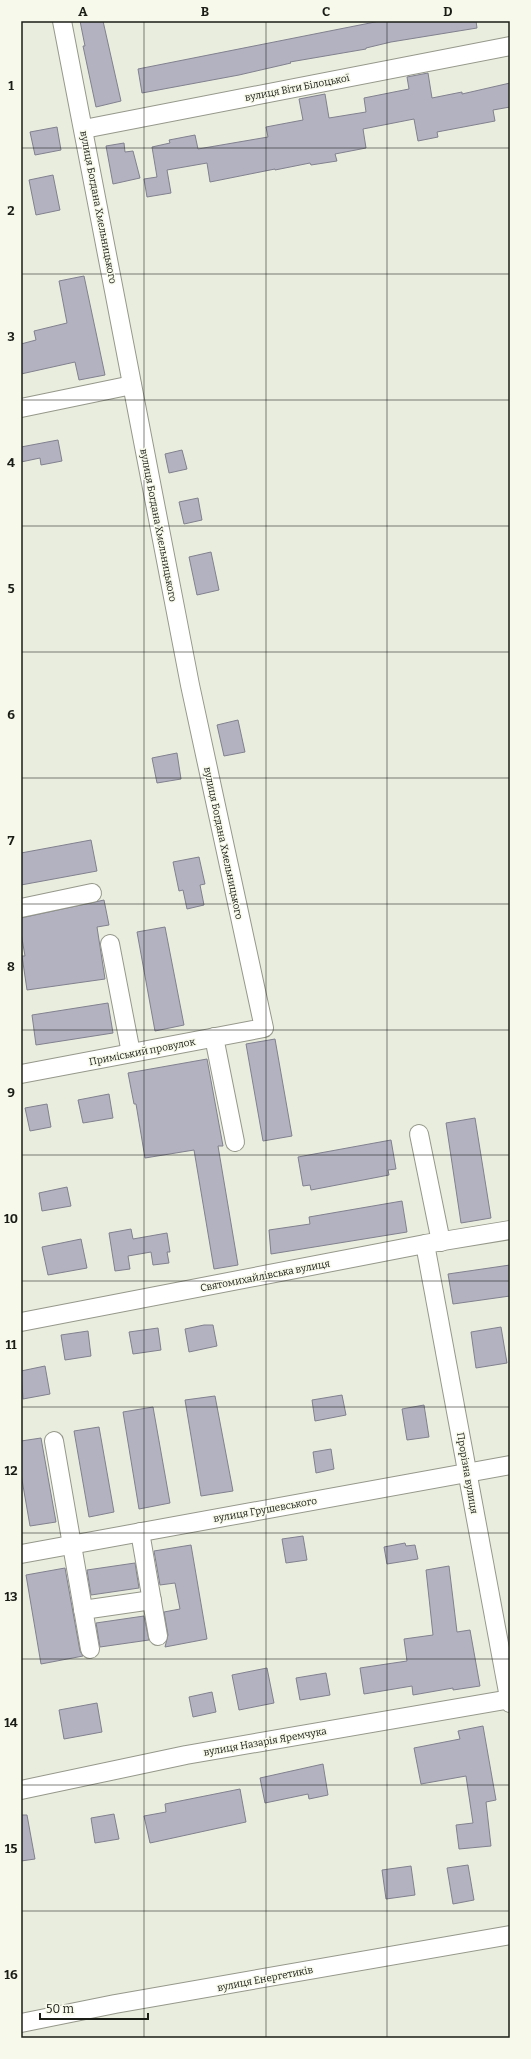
<svg xmlns="http://www.w3.org/2000/svg" width="531" height="2059" font-family="Bitter,serif">
<style>
.building{fill:#b2b2c1;stroke:#81818f}
.lines{fill:none;stroke-linecap:round;stroke-linejoin:round}
.minor-casing{stroke:#95988a;stroke-width:20}
.minor{stroke:#fff;stroke-width:18}
.grid{fill:none;stroke:#1a1c16;stroke-width:1;stroke-opacity:0.55}
.labels{text-anchor:middle;stroke-width:3;stroke-linejoin:round;paint-order:stroke}
.street-label{font-size:10px;fill:#1a1c16;stroke:#f7faeb}
.neatline{fill:none;stroke:#1a1c16;stroke-width:1.5}
.grid-label{font-size:13px;text-anchor:middle;font-weight:bold;fill:#1a1c16}
</style>
<rect width="100%" height="100%" fill="#e9edde"/>
<g class="building">
<path d="M80,21h23l18,80 -25,6 -13,-61h2z"/>
<path d="M380,21h96l1,7 -86,14 -25,6v1l-76,13 1,1 -52,12 -97,18 -4,-24z"/>
<path d="M428,73l4,25 30,-6v2l48,-11v24l-17,3 2,11 -58,11 1,5 -20,4 -4,-22 -51,10 3,19 -31,6 2,7 -26,4 -1,-2 -35,7v-1l-65,13 -3,-19 -40,7 4,23 -24,4 -3,-18 13,-2 -5,-30 18,-4 -1,-3 26,-5 3,14 70,-12 -2,-10 37,-7 -4,-21 26,-5 4,24 37,-6 -2,-14 45,-9 -2,-12z"/>
<path d="M57,127l4,23 -26,5 -5,-23z"/>
<path d="M124,143l1,9 8,-1 7,27 -27,6 -7,-38z"/>
<path d="M53,175l7,35 -24,5 -7,-35z"/>
<path d="M84,276l21,99 -26,5 -4,-18 -54,12v-30l15,-4 -2,-9 33,-8 -8,-42z"/>
<path d="M58,440l4,21 -21,4 -1,-7 -19,4v-15z"/>
<path d="M182,450l5,19 -18,4 -4,-19z"/>
<path d="M198,498l4,22 -18,4 -5,-22z"/>
<path d="M211,552l8,38 -22,5 -8,-38z"/>
<path d="M238,720l7,32 -21,4 -7,-31z"/>
<path d="M177,753l4,26 -24,4 -5,-25z"/>
<path d="M91,840l6,31 -76,14v-32z"/>
<path d="M199,857l6,27 -5,1 4,20 -17,4 -4,-19 -4,1 -6,-29z"/>
<path d="M104,900l5,25 -12,2 8,52 -78,11 -5,-34h3l-4,-23v-15z"/>
<path d="M165,927l19,98 -29,6 -18,-99z"/>
<path d="M108,1003l5,30 -77,12 -4,-30z"/>
<path d="M275,1039l17,97 -29,5 -17,-97z"/>
<path d="M207,1059l16,87h-5l20,119 -24,4 -20,-119 -49,8 -9,-54h-2l-6,-31z"/>
<path d="M109,1094l4,24 -30,5 -5,-23z"/>
<path d="M47,1104l4,23 -21,4 -5,-23z"/>
<path d="M475,1118l16,100 -30,5 -15,-100z"/>
<path d="M391,1140l5,29 -8,1 1,5 -78,15 -1,-5 -7,1 -5,-29z"/>
<path d="M67,1187l4,19 -29,5 -3,-18z"/>
<path d="M402,1201l5,31 -136,22 -2,-24 41,-6 -1,-7z"/>
<path d="M131,1229l2,10 34,-6 3,19h-3l2,11 -16,2 -2,-13 -23,4 2,13 -15,2 -6,-38z"/>
<path d="M81,1239l6,29 -39,7 -6,-28z"/>
<path d="M510,1265v31l-57,8 -5,-30z"/>
<path d="M204,1325h9l4,21 -28,6 -4,-23z"/>
<path d="M501,1327l6,36 -31,5 -5,-36z"/>
<path d="M158,1328l3,22 -28,4 -4,-22z"/>
<path d="M88,1331l3,25 -26,4 -4,-25z"/>
<path d="M45,1366l5,28 -27,5 -2,-28z"/>
<path d="M342,1395l4,20 -31,6 -3,-21z"/>
<path d="M215,1396l18,95 -32,5 -16,-96z"/>
<path d="M424,1405l5,32 -22,3 -5,-31z"/>
<path d="M153,1407l17,96 -31,6 -16,-97z"/>
<path d="M99,1427l15,85 -25,5 -15,-86z"/>
<path d="M41,1438l15,84 -26,4 -9,-52v-33z"/>
<path d="M331,1449l3,20 -18,4 -3,-21z"/>
<path d="M303,1536l4,24 -21,3 -4,-24z"/>
<path d="M405,1543l1,3 9,-1 3,14 -31,5 -3,-17z"/>
<path d="M191,1545l16,94 -42,8 3,-12 -4,-23 16,-3 -5,-26 -15,2 -6,-34z"/>
<path d="M135,1563l4,25 -48,7 -4,-25z"/>
<path d="M449,1566l8,66 13,-2 10,56 -27,4v-2l-40,7 -1,-9 -48,8 -4,-26 47,-7 -3,-22 29,-4 -7,-65z"/>
<path d="M65,1568l15,83 3,5 -42,8 -15,-89z"/>
<path d="M144,1616l5,24 -49,7 -4,-24z"/>
<path d="M267,1668l7,35 -35,7 -7,-35z"/>
<path d="M326,1673l4,22 -30,5 -4,-22z"/>
<path d="M212,1692l4,20 -23,5 -4,-20z"/>
<path d="M97,1703l5,29 -38,7 -5,-29z"/>
<path d="M483,1726l13,74 -10,2 5,44 -32,3 -3,-24 17,-2 -7,-47 -45,8 -7,-36 46,-9 -2,-8z"/>
<path d="M323,1764l5,31 -19,4 -1,-5 -43,9 -5,-25z"/>
<path d="M240,1789l6,33 -96,21 -6,-27 22,-4 -1,-8z"/>
<path d="M114,1814l5,25 -24,4 -4,-25z"/>
<path d="M21,1815h6l8,44 -14,2z"/>
<path d="M468,1865l6,35 -21,4 -6,-36z"/>
<path d="M411,1866l4,29 -29,4 -4,-29z"/>
</g>
<g class="lines">
<g class="minor-casing">
<g id="minor">
<path d="M84,129l426,-83"/>
<path d="M21,408l111,-23"/>
<path d="M21,908l71,-15"/>
<path d="M110,944l21,109"/>
<path d="M214,1037l21,105"/>
<path d="M21,1074l243,-46 -74,-343 -128,-664"/>
<path d="M419,1134l22,108"/>
<path d="M425,1244l85,459"/>
<path d="M21,1322l404,-78 85,-14"/>
<path d="M54,1441l36,208"/>
<path d="M140,1532l18,104"/>
<path d="M21,1554l489,-89"/>
<path d="M83,1610l69,-10"/>
<path d="M21,1790l165,-35 324,-56"/>
<path d="M21,2023l94,-19 395,-69"/>
</g>
</g>
<use href="#minor" class="minor"/>
</g>
<path class="grid" d="M144,21v2017M266,21v2017M387,21v2017M21,148h489M21,274h489M21,400h489M21,526h489M21,652h489M21,778h489M21,904h489M21,1030h489M21,1155h489M21,1281h489M21,1407h489M21,1533h489M21,1659h489M21,1785h489M21,1911h489"/>
<g class="labels">
<g class="street-label">
<text transform="translate(297 87) rotate(-11)" y="4">вулиця Віти Білоцької</text>
<text transform="translate(99 207) rotate(79)" y="4">вулиця Богдана Хмельницького</text>
<text transform="translate(159 525) rotate(79)" y="4">вулиця Богдана Хмельницького</text>
<text transform="translate(224 843) rotate(78)" y="4">вулиця Богдана Хмельницького</text>
<text transform="translate(142 1051) rotate(-11)" y="4">Приміський провулок</text>
<text transform="translate(265 1275) rotate(-11)" y="4">Святомихайлівська вулиця</text>
<text transform="translate(468 1473) rotate(80)" y="4">Прорізна вулиця</text>
<text transform="translate(265 1509) rotate(-10)" y="4">вулиця Грушевського</text>
<text transform="translate(265 1741) rotate(-10)" y="4">вулиця Назарія Яремчука</text>
<text transform="translate(265 1978) rotate(-11)" y="4">вулиця Енергетиків</text>
</g>
</g>
<rect width="531" height="2059" fill="none" stroke="#f7faeb" stroke-width="44"/>
<path d="M40 2013v6h108v-6" fill="none" stroke="#1a1c16" stroke-width="2"/>
<text x="46" y="2013" font-size="12" fill="#1a1c16" stroke="#f7faeb" stroke-width="3" paint-order="stroke">50 m</text>
<rect x="22" y="22" width="487" height="2015" class="neatline"/>
<g class="grid-label">
<text x="83" y="16">A</text>
<text x="205" y="16">B</text>
<text x="326" y="16">C</text>
<text x="448" y="16">D</text>
<text x="11" y="90">1</text>
<text x="11" y="215">2</text>
<text x="11" y="341">3</text>
<text x="11" y="467">4</text>
<text x="11" y="593">5</text>
<text x="11" y="719">6</text>
<text x="11" y="845">7</text>
<text x="11" y="971">8</text>
<text x="11" y="1097">9</text>
<text x="11" y="1223">10</text>
<text x="11" y="1349">11</text>
<text x="11" y="1475">12</text>
<text x="11" y="1601">13</text>
<text x="11" y="1727">14</text>
<text x="11" y="1853">15</text>
<text x="11" y="1979">16</text>
</g>
</svg>
